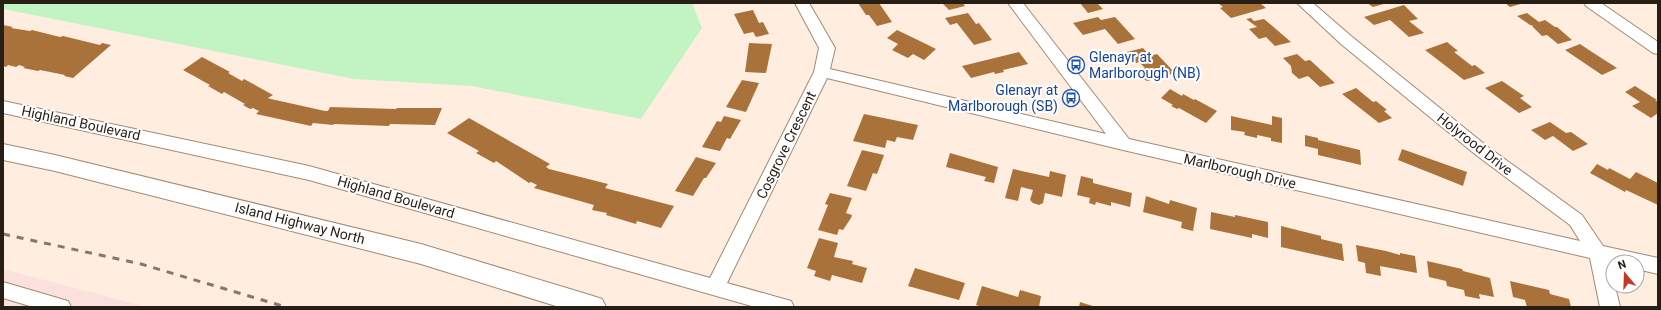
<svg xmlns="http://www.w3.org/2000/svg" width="1661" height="310" font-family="Roboto,sans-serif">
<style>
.industrial{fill:#fbe1de}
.green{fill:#c1f4c2}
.building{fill:#a9723b}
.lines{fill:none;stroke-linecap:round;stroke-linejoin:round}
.minor-casing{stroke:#a28973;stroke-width:2}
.primary-casing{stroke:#a28973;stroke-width:2}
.minor{fill:#fff;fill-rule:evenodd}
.primary{fill:#fff;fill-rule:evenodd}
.rail{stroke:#84786d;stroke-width:3;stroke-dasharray:7 7;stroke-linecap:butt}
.labels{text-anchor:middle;stroke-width:4;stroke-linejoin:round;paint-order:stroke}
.transit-label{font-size:14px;fill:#164399;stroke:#fff;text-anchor:start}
.street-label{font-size:14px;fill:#271e15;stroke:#fff}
</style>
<rect width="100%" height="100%" fill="#ffeee0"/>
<path class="industrial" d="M3,269l144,38h-144z"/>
<path class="green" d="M3,3h689l10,25 -61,91 -169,-33 -118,-7 -351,-70z"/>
<g class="building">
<path d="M858,3h21l13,19 -15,4 -8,-11h-3z"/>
<path d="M942,3h21l2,3 -16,4z"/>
<path d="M1080,3h17l6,6 -15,4z"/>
<path d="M1218,3h42l6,5 -35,10 -11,-10 3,-1z"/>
<path d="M1367,3h20l-14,4z"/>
<path d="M1505,3h19l-14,4z"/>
<path d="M1404,5l14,14 -9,2 15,12 -15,4 -19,-17 -16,5 -10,-8z"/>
<path d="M753,10l6,13 4,-1 6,12 -13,3 -3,-5 -9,2 -10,-20z"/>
<path d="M968,13l8,11 3,-1 13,17 -18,5 -17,-22 -7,2 -5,-7z"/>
<path d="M1527,13l12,9 6,-2 10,7h2l15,13 -14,4 -11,-9 -5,1 -10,-10h2l-4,-1 -13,-9z"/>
<path d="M1098,17l3,3 14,-3 20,22 -17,5 -13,-15 -22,6 -10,-12z"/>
<path d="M1251,18l3,3 10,-2 27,23 -16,4 -9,-9 -7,2 -10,-10 8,-2 -11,-8z"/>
<path d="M3,25l10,2 -2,1 19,3 2,-1 28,7 3,-1 37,9 2,-2 9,2 -38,33 -9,-2 1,-1 -25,-5 -2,1 -15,-3 2,-1 -6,-2 -3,2 -8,-2 -2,2 -3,-1z"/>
<path d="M897,30l27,13 12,6 -12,11 -11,-6 -5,4 -16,-8 6,-6 -11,-6z"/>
<path d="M1447,42l11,9 -4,1 18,14 3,-1 10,8 -21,7 -39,-30z"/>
<path d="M749,43l23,1 -6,29 -21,-1z"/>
<path d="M1580,44l12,8 25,16 -15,7 -37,-25z"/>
<path d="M1143,48l7,8 7,-2 18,19 -28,8 -3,-2 -7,-9 8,-2 -6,-6 -3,1 -9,-11z"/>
<path d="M1019,52l9,12 -25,6 1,2 -9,2 -1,-2 -23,6 -9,-12z"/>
<path d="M1297,54l8,7 5,-1 25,23 -15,4 -12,-11 -9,3 -7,-6 -1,-7 -8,-8z"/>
<path d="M202,57l28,15 -2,1 14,8 2,-2 29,16 -5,3 3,1 54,12h3l2,-4 66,2 1,-1h45l-7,17 -45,-1 -1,2 -55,-2 -1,1 -20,-2 -2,3 -55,-12 3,-3 -6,-3 -3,1 -7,-4 2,-1 -21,-12 -2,2 -14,-8 2,-1 -27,-15z"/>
<path d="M742,80l17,3 -13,29 -20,-5z"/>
<path d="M1502,81l22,15 -4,2 12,9 -13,6 -34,-25z"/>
<path d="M1635,86l22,14h-2l3,2v11l-7,5 -19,-12 8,-4 -15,-10z"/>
<path d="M1356,88l17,14 3,-1 11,9 -3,1 8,7 -13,5 -37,-29z"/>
<path d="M1170,89l12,7 1,-2 11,6 1,-1 22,12 -11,12 -27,-15 -2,1 -6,-3 2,-1 -12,-7z"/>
<path d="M864,114l54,11 -5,15 -16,-3 -2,5 -8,-2 -2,8 -32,-7z"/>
<path d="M724,116l17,4 -11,19 -3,-1 -7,13 -18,-4 15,-26 4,1z"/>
<path d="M1231,116l41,9v-9l10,2v25l-11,-2v-3l-14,-3v3l-13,-3 1,-3 -14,-2z"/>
<path d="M469,118l81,46 -4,3 3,2 59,15 -3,4 69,18 -13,22 -24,-7 -1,3 -30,-9 1,-2 -15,-3 2,-5 -60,-17 3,-3 -6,-3 -2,1 -33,-22 -2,2 -18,-10 3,-2 -32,-18z"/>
<path d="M1550,122l16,11 5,-1 17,12 -15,7 -20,-15 -8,4 -14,-10z"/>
<path d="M1305,135l13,3v2l42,10 1,15 -43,-10v-6l-13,-3z"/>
<path d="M1402,149l65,23 -4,14 -65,-26z"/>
<path d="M862,150l22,5 -7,19 -4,-1 -7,18 -19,-5z"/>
<path d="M950,153l48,14 -4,16 -10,-2 2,-4 -40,-10z"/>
<path d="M696,157l20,6 -10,15h-2l-11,18 -18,-5z"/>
<path d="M1597,164l11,6 1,-2 21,11 6,-7 22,11v22l-32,-15 -1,2 -35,-19z"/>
<path d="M1013,169l36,8 1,-6 16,4 -4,22 -17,-4 -2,10 -4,2 -6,-2 -3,-3 3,-10 -12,-3 -3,14 -13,-3z"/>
<path d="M1081,176l12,3v4l39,10 -2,14 -19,-5v4l-15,-4 -1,3 -6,-2 1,-5 -13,-3z"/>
<path d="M830,193l22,5 -6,15 6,2 -1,3 -8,12 -4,-1 -2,6 -19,-5 10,-25 -3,-1z"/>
<path d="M1146,196l23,8 1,-4 27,8 -4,23 -12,-3 1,-6 -39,-10z"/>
<path d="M1211,212l24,5v-2l33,7v16l-16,-4v4l-42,-9z"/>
<path d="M1281,226l40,10v3l21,5 2,17 -63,-14z"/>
<path d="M819,238l19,5 -4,14 19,4 -1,3 15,4 -5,15 -30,-8 -2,6 -16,-5 2,-5 -9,-3z"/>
<path d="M1356,245l30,6 14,4v-2l15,3 2,17 -37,-7 1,10 -15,-3 -1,-10 -7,-2z"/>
<path d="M1427,261l35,8 1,2 27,7 4,19 -15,-3 1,5 -15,-3 -1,-6 -17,-4 -1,-5 -17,-4z"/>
<path d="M915,268l50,15 -6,17 -51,-14z"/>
<path d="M1510,281l39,9 1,4 19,5 2,8h-44l-2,-7 -12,-3z"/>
<path d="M982,286l36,11 2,-7 21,6 -2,11h-57l-6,-2z"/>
<path d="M1080,302l16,5h-17z"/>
</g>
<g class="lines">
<g class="minor-casing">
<g id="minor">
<path d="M795,3h14l26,45 -5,21 276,65 -98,-131h15l106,136 451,102 -10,-16 -94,-70 -135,-111 -44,-41h16l38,33 137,111 94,68 21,31 55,12v16l-21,-5v-7l-27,1 3,15v8h2l5,21h-20l-10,-49 -467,-108 -296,-72 -100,205 64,18 3,6h-39l-446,-127 -306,-67v-12l306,65 401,112 104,-206 5,-24z"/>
<path d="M1584,3h17l57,39v12l-5,-1 -67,-47z"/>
<path d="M3,282l65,19 3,6h-38l-30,-9z"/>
</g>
</g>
<g class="primary-casing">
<path id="primary" d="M3,144l52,11 366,89 172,52 9,3 4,8h-47l-138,-43 -366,-93 -52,-11z"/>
</g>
<use href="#minor" class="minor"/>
<use href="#primary" class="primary"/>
<path class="rail" d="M3,234l138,30 145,43"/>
</g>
<defs>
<g id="bus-ring" transform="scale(0.9)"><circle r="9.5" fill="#fff" stroke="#1a4fb4" stroke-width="1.5"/><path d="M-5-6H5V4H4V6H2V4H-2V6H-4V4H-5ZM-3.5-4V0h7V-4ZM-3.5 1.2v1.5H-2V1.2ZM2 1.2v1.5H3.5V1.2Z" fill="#1a4fb4"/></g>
</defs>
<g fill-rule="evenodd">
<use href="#bus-ring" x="1076" y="65"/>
<use href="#bus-ring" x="1071" y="98"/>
</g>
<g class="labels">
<g class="transit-label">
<text x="1089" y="62">Glenayr at<tspan x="1089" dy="16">Marlborough (NB)</tspan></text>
<text x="1058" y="95" text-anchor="end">Glenayr at<tspan x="1058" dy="16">Marlborough (SB)</tspan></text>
</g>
<g class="street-label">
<text transform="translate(81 123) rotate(12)" y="5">Highland Boulevard</text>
<text transform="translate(1475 144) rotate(38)" y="5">Holyrood Drive</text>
<text transform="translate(786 145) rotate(-64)" y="5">Cosgrove Crescent</text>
<text transform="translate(1240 171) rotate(13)" y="5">Marlborough Drive</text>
<text transform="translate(396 197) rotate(16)" y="5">Highland Boulevard</text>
<text transform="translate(300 223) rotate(14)" y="5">Island Highway North</text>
</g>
</g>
<rect width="1661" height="310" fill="none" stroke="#271e15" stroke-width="8"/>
<g transform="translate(1625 274) rotate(341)"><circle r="19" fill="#ffffff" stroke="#a9a5a1"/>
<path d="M0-3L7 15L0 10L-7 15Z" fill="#c53826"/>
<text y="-6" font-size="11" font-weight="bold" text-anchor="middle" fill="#271e15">N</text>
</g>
</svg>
